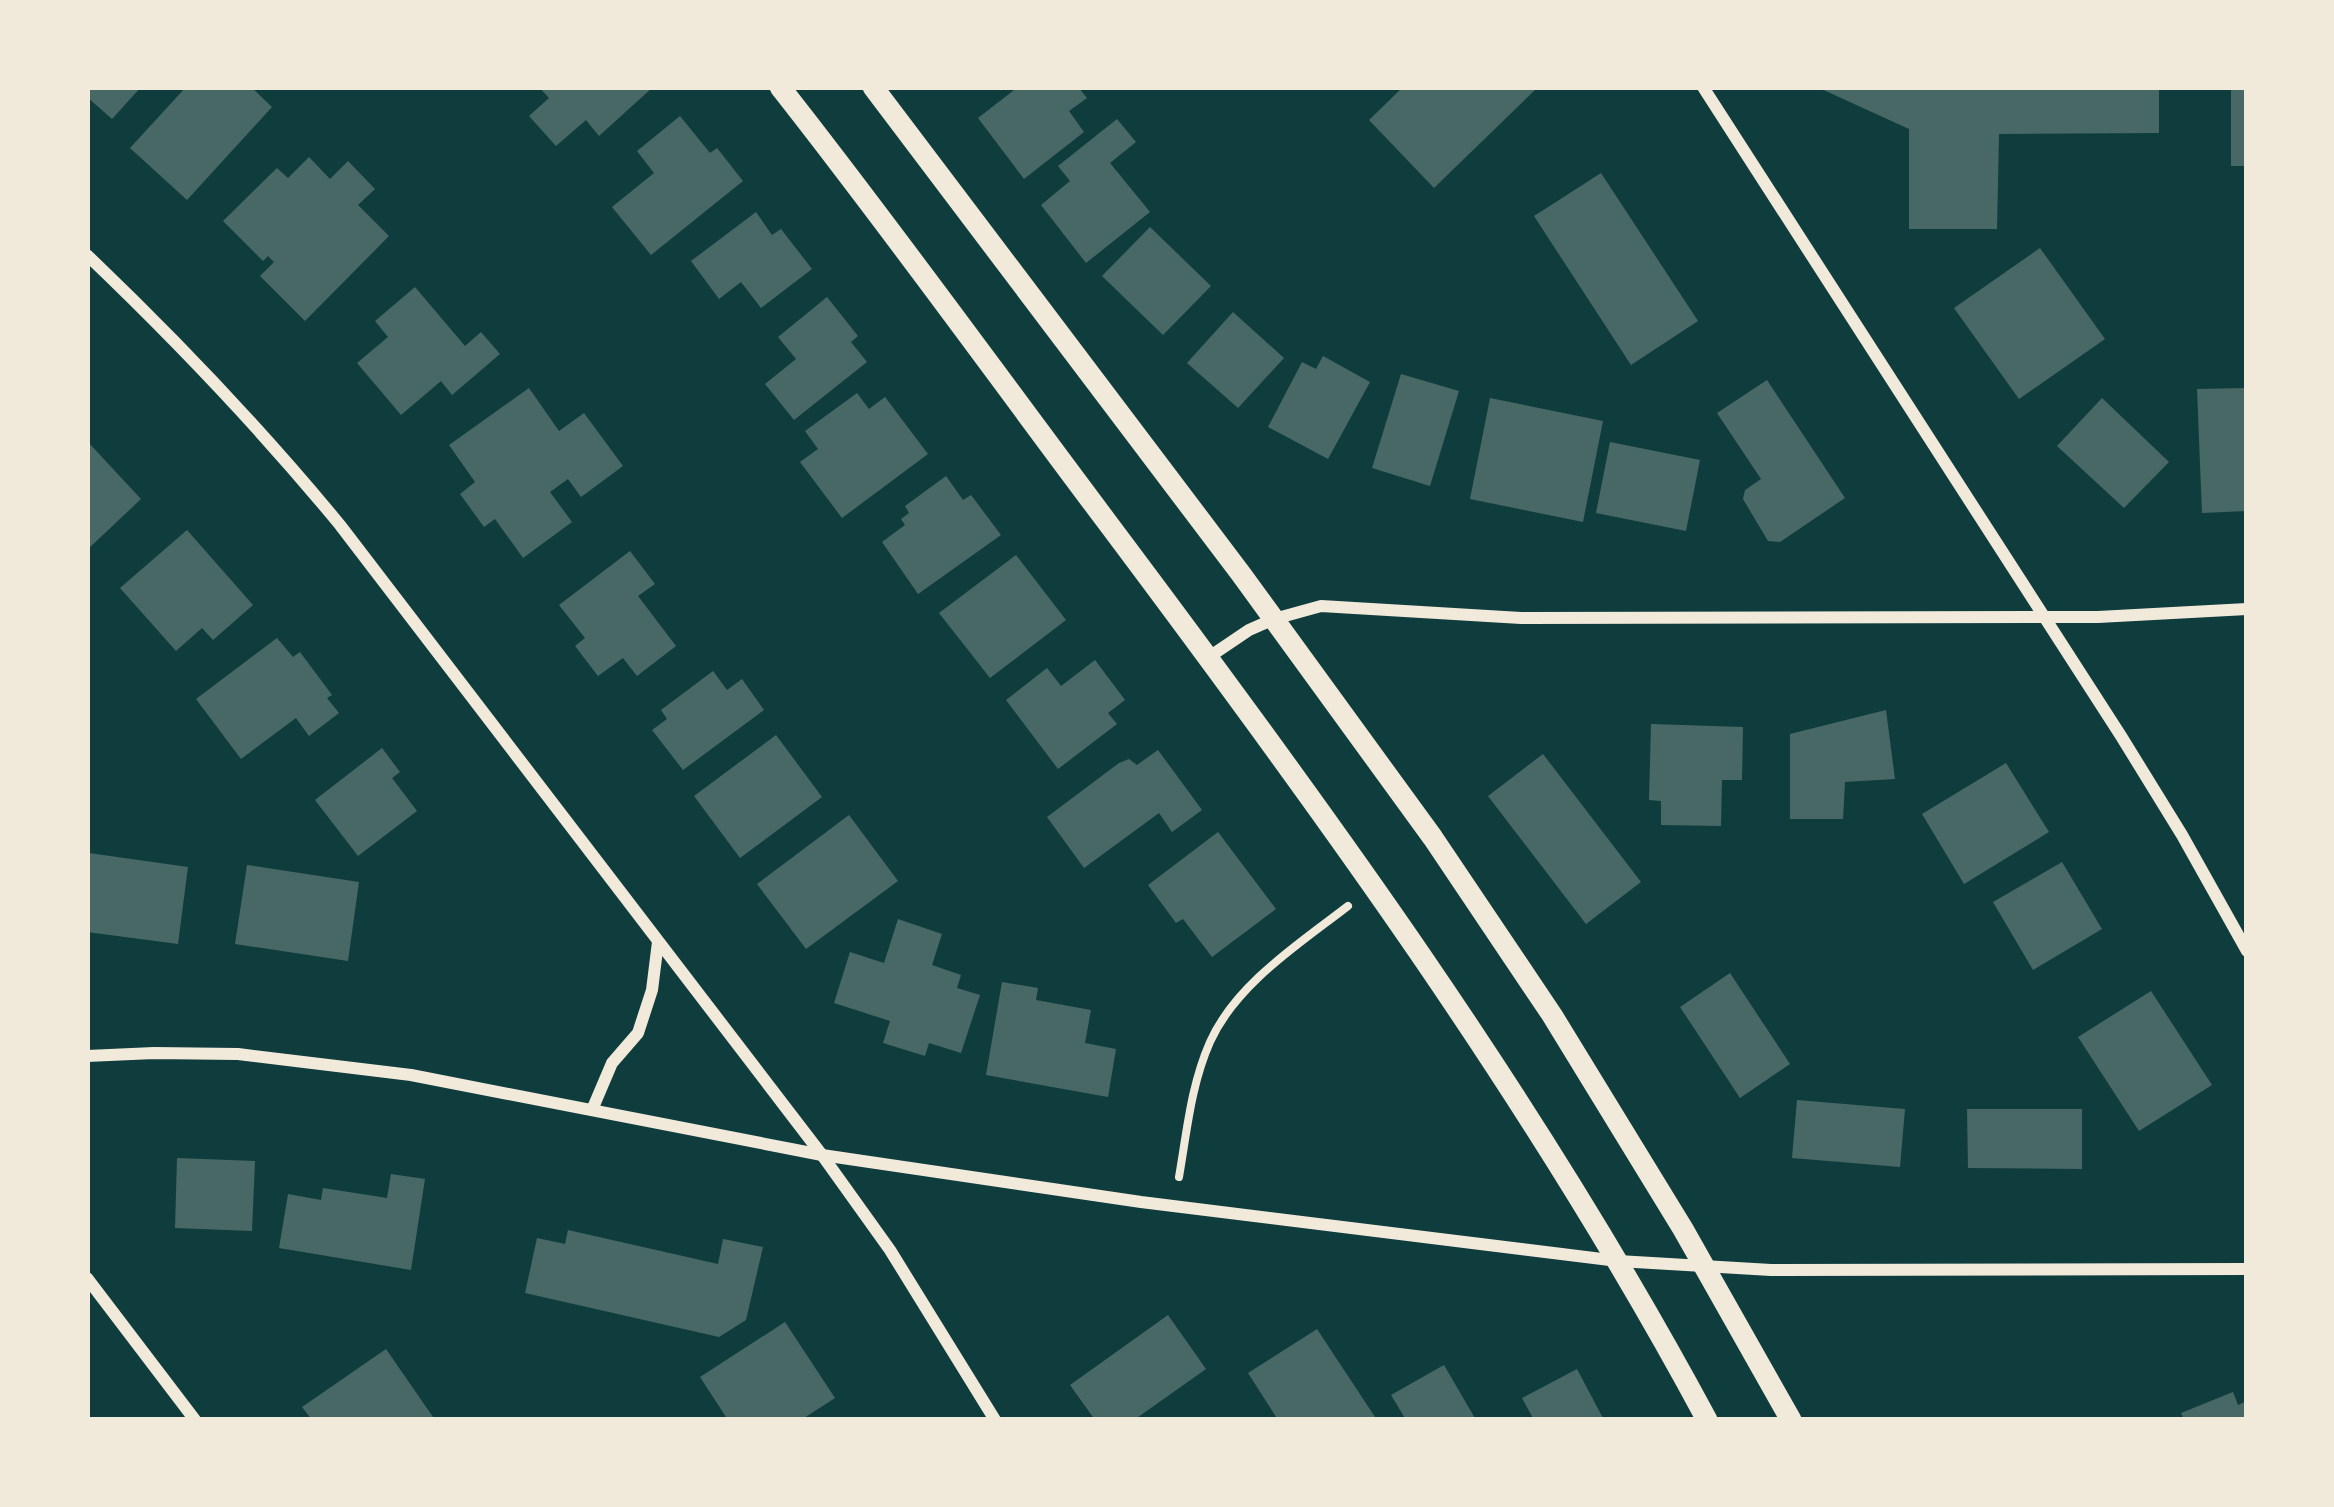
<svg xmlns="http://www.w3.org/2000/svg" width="2334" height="1507" font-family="Inter,sans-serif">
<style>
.building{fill:#486865}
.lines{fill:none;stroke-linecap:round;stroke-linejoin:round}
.path{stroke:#f1e9da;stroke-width:8}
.minor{stroke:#f1e9da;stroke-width:12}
.tertiary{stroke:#f1e9da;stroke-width:21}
</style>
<rect width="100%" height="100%" fill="#0f3d3e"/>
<g class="building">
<path d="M87,87h54l-29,32 -25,-22z"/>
<path d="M186,87h65l21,20 -85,93 -57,-52z"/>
<path d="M539,87h114l-54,49 -13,-16 -30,26 -27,-30 20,-18z"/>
<path d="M1018,87h60l9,11 -18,13 15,21 -60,47 -46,-61z"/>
<path d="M1403,87h135l-104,101 -65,-68z"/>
<path d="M1817,87h342v46l-160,1 -2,95h-88v-100z"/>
<rect x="2231" y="87" width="16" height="79"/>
<path d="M680,116l30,37 7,-5 26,33 -92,74 -39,-48 42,-34 -17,-22z"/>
<path d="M1117,119l19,23 -26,21 40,49 -64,51 -45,-58 29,-24 -12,-15z"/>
<path d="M309,157l21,22 18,-18 27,28 -17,16 31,31 -84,85 -45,-45 14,-14 -6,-6 -5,5 -40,-40 54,-53 11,10z"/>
<path d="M1601,173l97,148 -67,44 -97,-149z"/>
<path d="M756,212l16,23 9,-6 31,40 -51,39 -20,-26 -22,17 -28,-38z"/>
<path d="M1150,227l61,59 -48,49 -61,-59z"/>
<path d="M2040,248l65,91 -86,60 -65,-91z"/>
<path d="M415,287l50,59 16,-14 19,22 -48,41 -11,-14 -40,34 -44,-52 31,-26 -13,-16z"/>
<path d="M827,297l31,39 -7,6 16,20 -73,58 -29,-36 31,-25 -18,-22z"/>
<path d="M1233,312l51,46 -46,50 -51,-45z"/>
<path d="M1323,356l47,26 -42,77 -60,-32 34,-65 14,7z"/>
<path d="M1401,374l58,17 -29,95 -58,-18z"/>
<path d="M1767,380l78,118 -65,44 -12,-1 -25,-42 2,-9 16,-11 -44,-66z"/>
<path d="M529,388l30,43 25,-18 39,53 -42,31 -13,-18 -18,13 22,30 -49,36 -28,-39 -11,8 -24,-33 15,-12 -26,-37z"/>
<path d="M2247,388v123l-45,2 -5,-124z"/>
<path d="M857,393l12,16 16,-12 43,57 -86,64 -42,-56 18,-13 -13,-18z"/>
<path d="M1490,398l113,23 -20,101 -113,-23z"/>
<path d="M2102,398l67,64 -45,46 -67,-62z"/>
<path d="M87,441l54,58 -54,51z"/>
<path d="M1610,442l90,18 -14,71 -90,-18z"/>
<path d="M946,476l17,24 8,-5 30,40 -83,59 -36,-52 23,-17 -4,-6 8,-6 -4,-7z"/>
<path d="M187,530l66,75 -40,35 -11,-12 -26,23 -56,-63z"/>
<path d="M630,551l25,33 -17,12 38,50 -39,30 -14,-18 -25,18 -23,-30 10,-8 -26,-33z"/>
<path d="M1016,555l50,65 -76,58 -51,-65z"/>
<path d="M277,638l16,19 7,-5 32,43 -5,3 12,15 -30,23 -13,-18 -55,41 -45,-60z"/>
<path d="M1095,660l30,40 -17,13 9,11 -59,45 -52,-69 41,-32 14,18z"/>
<path d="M713,671l14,19 15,-11 22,31 -81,60 -31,-40 15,-11 -6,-9z"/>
<path d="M1886,710l9,69 -50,3 -2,37h-53v-85z"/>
<path d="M1651,724l92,3 -1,53h-20l-1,46 -60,-1v-24l-12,-1z"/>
<path d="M776,735l46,62 -82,61 -46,-62z"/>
<path d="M382,748l18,24 -8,6 25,33 -59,45 -43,-56z"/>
<path d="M1158,750l44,60 -30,22 -13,-19 -75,55 -37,-51 72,-54 10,-4 8,6z"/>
<path d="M1543,754l98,128 -55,42 -98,-128z"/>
<path d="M2006,763l43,69 -85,52 -42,-70z"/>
<path d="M849,815l49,66 -92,68 -49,-65z"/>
<path d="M1218,832l58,77 -64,48 -29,-38 -7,4 -28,-38z"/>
<path d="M89,853l99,14 -10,77 -91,-12z"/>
<path d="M2062,862l40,67 -69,41 -40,-68z"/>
<path d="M247,865l112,17 -11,79 -113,-17z"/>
<path d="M898,919l44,15 -10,31 29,10 -4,13 23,7 -19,58 -32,-10 -4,13 -42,-13 7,-22 -56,-18 16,-51 34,11z"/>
<path d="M1730,973l60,91 -50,34 -60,-91z"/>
<path d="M1002,982l36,6 -2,12 55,10 -6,33 31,6 -8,48 -122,-22z"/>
<path d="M2151,991l61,94 -73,46 -61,-94z"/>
<path d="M1797,1100l108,9 -5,58 -108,-9z"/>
<path d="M1967,1109h115v60l-114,-1z"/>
<path d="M177,1158l78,3 -3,70 -77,-3z"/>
<path d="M391,1174l34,5 -14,91 -132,-22 9,-54 33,6 2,-12 64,10z"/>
<path d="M568,1230l150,34 5,-25 40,8 -17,73 -27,17 -194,-44 12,-55 28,6z"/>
<path d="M1168,1315l38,54 -72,51h-39l-25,-35z"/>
<path d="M785,1322l50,76 -34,22h-73l-28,-43z"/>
<path d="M1317,1329l60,91h-99l-30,-47z"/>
<path d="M386,1349l47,68 -5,3h-116l-10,-13z"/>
<path d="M1444,1365l32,55h-70l-15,-25z"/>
<path d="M1577,1369l27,51h-70l-12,-22z"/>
<path d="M2233,1392l5,13 9,-4v19h-63l-3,-7z"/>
</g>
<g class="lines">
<path class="path" d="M1179,1177c8,-46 12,-92 31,-135 26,-58 89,-98 138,-136"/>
<g class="minor">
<path d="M1703,87l418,649 61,99 65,116"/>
<path d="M87,255c90,86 174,174 253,270l482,630 68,95 105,170"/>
<path d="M1209,657l40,-27 25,-11 47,-13 200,12 577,-1 149,-8"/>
<path d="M87,1056l67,-3 84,1 173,21 411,80 319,47 477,59 153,9 476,-1"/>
<path d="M592,1110l20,-47 26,-30 14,-43 6,-48"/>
<path d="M87,1278l108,142"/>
</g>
<g class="tertiary">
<path d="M780,87c112,142 218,290 327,435 216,288 430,581 600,898"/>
<path d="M873,87l368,487 192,264 119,177 131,214 108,191"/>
</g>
</g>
<rect width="2334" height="1507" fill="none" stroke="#f1e9da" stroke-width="180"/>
</svg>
